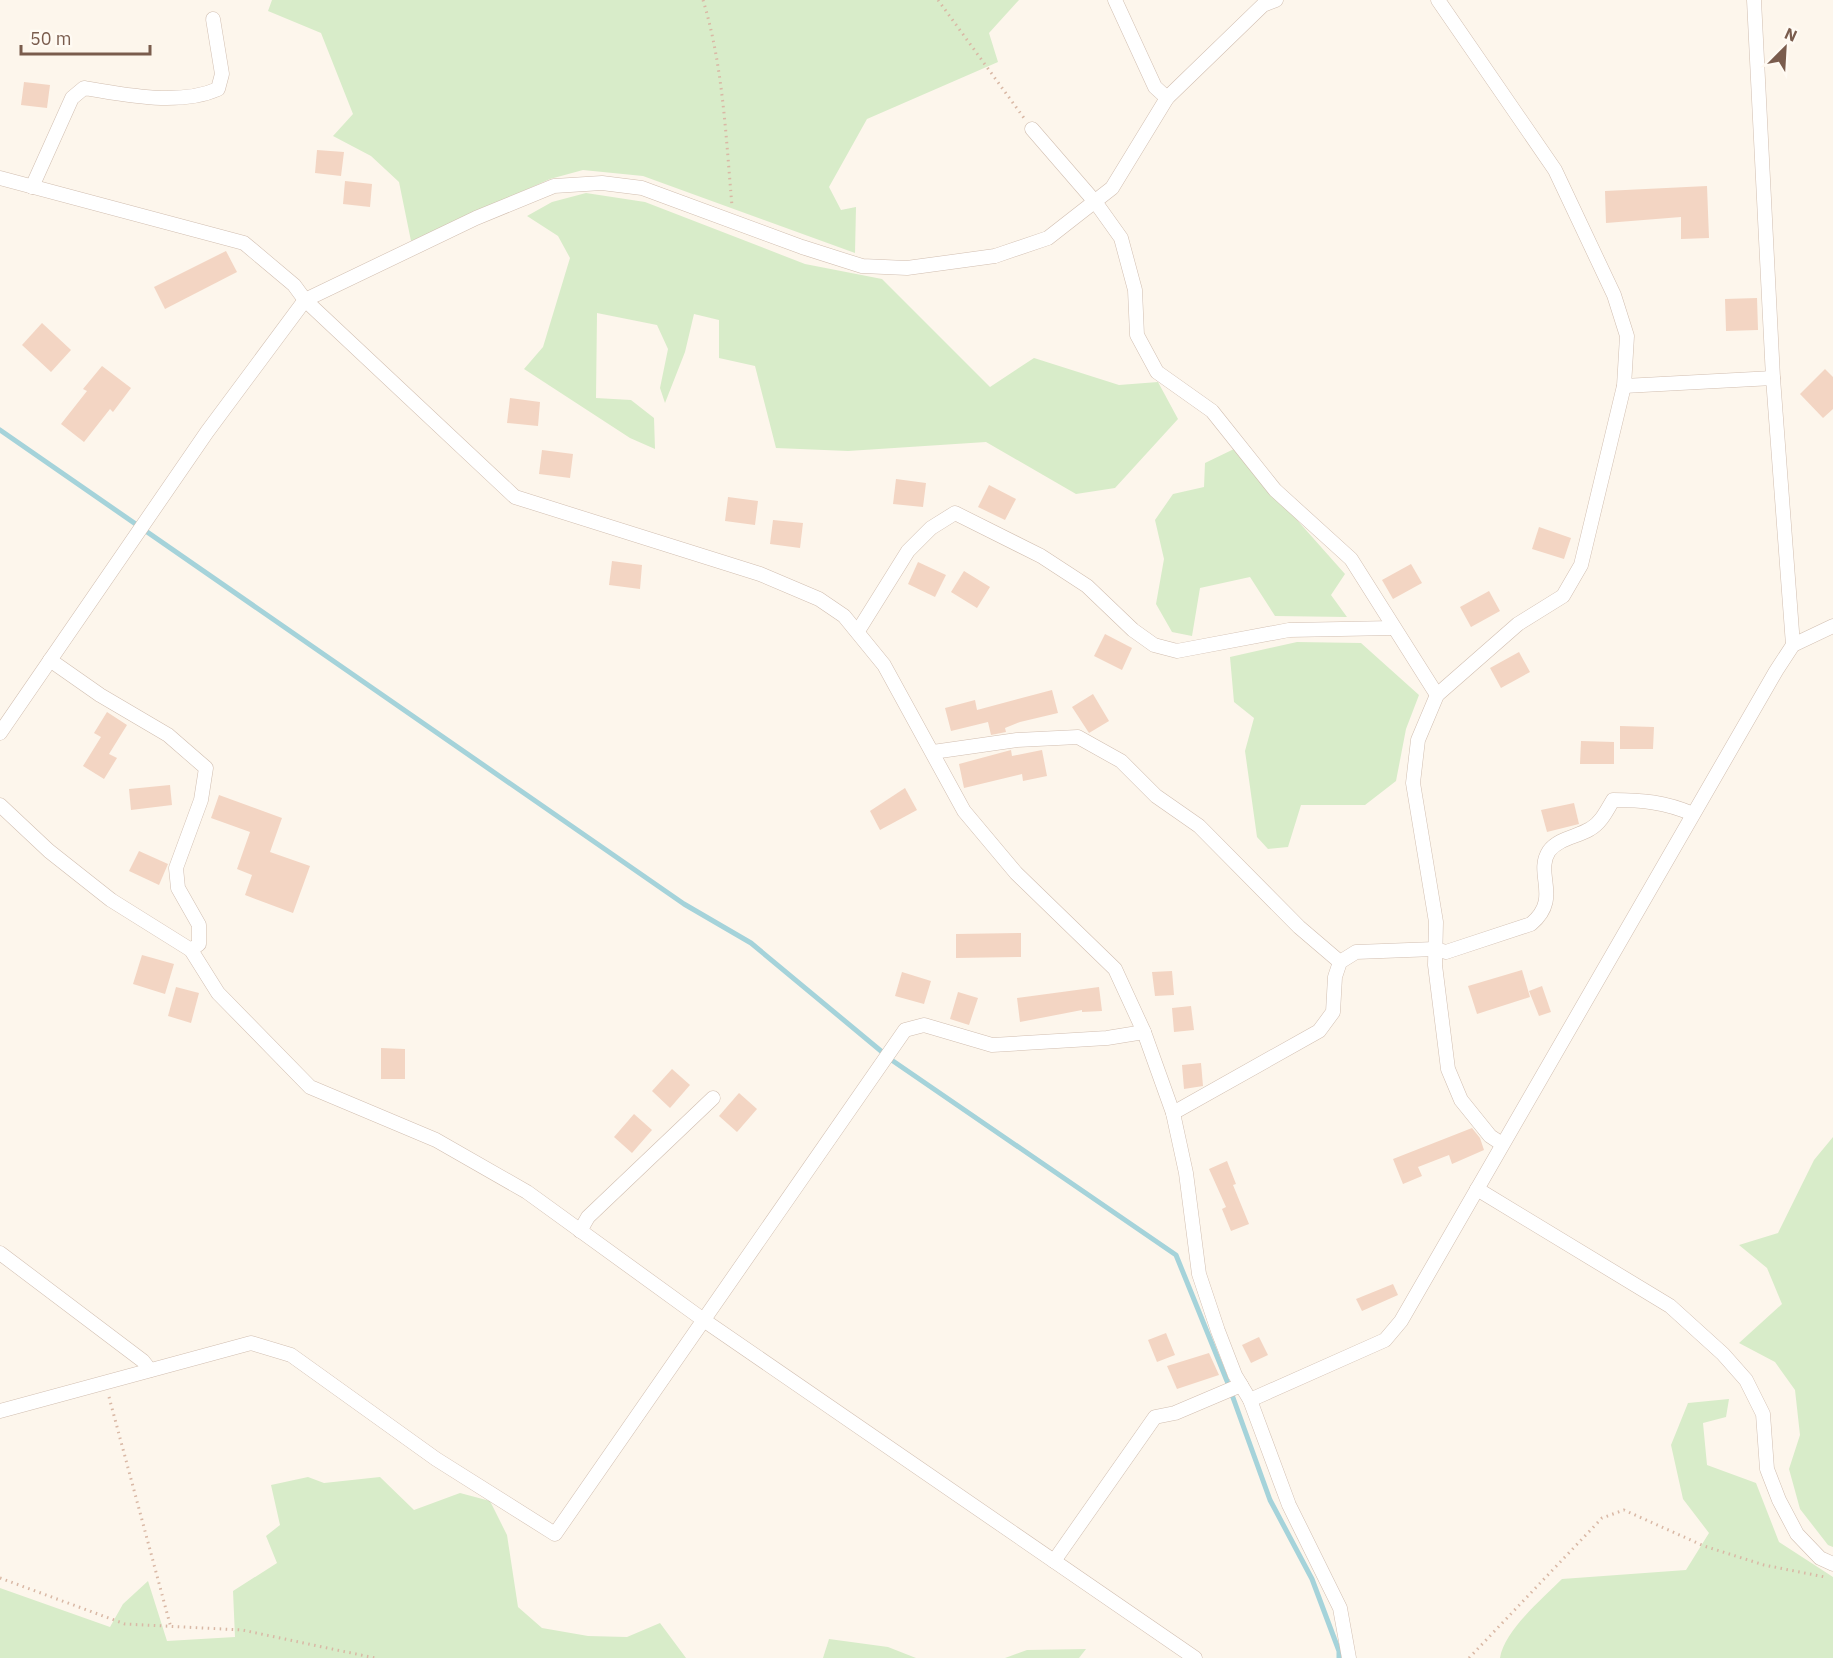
<svg xmlns="http://www.w3.org/2000/svg" width="1833" height="1658" font-family="'IBM Plex Sans',sans-serif">
<style>
.green{fill:#d8ecc9}
.lines{fill:none;stroke-linecap:round;stroke-linejoin:round}
.stream{stroke:#a5d3da;stroke-width:5}
.building{fill:#f3d5c3}
.minor-casing{stroke:#d1beb0;stroke-width:15}
.path{stroke:#d9b8a5;stroke-width:3;stroke-dasharray:1.5 4.5;stroke-linecap:butt}
.minor{stroke:#fff;stroke-width:14}
</style>
<rect width="100%" height="100%" fill="#fdf6ec"/>
<g class="green">
<path d="M272,0h747l-30,33 9,29 -131,57 -38,68 12,23 15,-3 -1,46 -212,-77 -60,-6 -33,9 -139,62 -12,-59 -28,-26 -38,-20 20,-22 -32,-81 -53,-22z"/>
<path d="M586,193l59,9 160,62 77,15 108,108 44,-29 85,27 39,-3 20,37 -63,69 -39,6 -90,-52 -138,9 -72,-3 -21,-82 -36,-8v-38l-25,-6 -9,38 -20,51 -5,-15 8,-39 -11,-24 -60,-12 -1,85 35,2 23,18 1,31 -25,-11 -106,-69 19,-22 27,-89 -12,-22 -31,-20 25,-14z"/>
<path d="M1234,449l111,125 -14,21 16,22 -72,-1 -25,-39 -50,11 -8,48 -20,-4 -16,-28 8,-45 -9,-39 18,-26 31,-7 1,-24z"/>
<path d="M1297,642l64,1 58,52 -13,34 -10,52 -31,24h-64l-13,42 -20,2 -11,-12 -12,-86 9,-33 -20,-16 -4,-45z"/>
<path d="M1833,1137v410l-5,-2 -28,-36 -11,-40 11,-34 -5,-45 -20,-28 -36,-19 43,-39 -15,-36 -28,-23 39,-12 36,-73z"/>
<path d="M1729,1399l-3,18 -23,6 4,42 49,18 23,59 54,35v81h-333c4,-27 43,-60 62,-79l124,-9 23,-37 -26,-34 -12,-54 17,-42z"/>
<path d="M308,1477l16,6 56,-6 34,33 46,-17 30,8 17,34 11,72 24,21 46,8 39,1 33,-14 26,35h-686v-70l110,39 13,-23 25,-23 19,60 68,-4 -2,-46 44,-28 -11,-27 14,-11 -9,-40z"/>
<path d="M829,1639l59,8 28,11h-93z"/>
<path d="M1086,1649l-7,9h-74l22,-8z"/>
</g>
<g class="lines">
<path class="stream" d="M0,430l684,474 67,39 142,118 283,194 51,126 43,119 42,79 27,72v7"/>
</g>
<g class="building">
<path d="M24,82l26,3 -3,23 -26,-3z"/>
<path d="M317,150l27,2 -3,24 -26,-3z"/>
<path d="M345,181l27,3 -2,23 -27,-3z"/>
<path d="M1707,186l2,52 -28,1v-22l-75,6 -1,-32z"/>
<path d="M226,251l11,21 -72,37 -11,-22z"/>
<path d="M1757,298l1,32 -32,1 -1,-32z"/>
<path d="M42,323l29,27 -20,22 -29,-27z"/>
<path d="M102,366l29,22 -18,24 -3,-3 -26,33 -23,-18 26,-33 -4,-2z"/>
<path d="M1825,369l8,8v32l-10,9 -23,-24z"/>
<path d="M510,398l30,4 -2,24 -31,-3z"/>
<path d="M542,450l31,4 -3,24 -31,-4z"/>
<path d="M896,479l30,4 -3,24 -30,-3z"/>
<path d="M989,485l27,14 -11,21 -27,-13z"/>
<path d="M728,497l30,4 -3,24 -30,-4z"/>
<path d="M773,520l30,3 -3,25 -30,-4z"/>
<path d="M1539,527l32,11 -7,21 -32,-10z"/>
<path d="M612,561l30,4 -2,24 -31,-4z"/>
<path d="M918,562l28,13 -11,22 -27,-13z"/>
<path d="M1411,564l11,19 -29,16 -11,-19z"/>
<path d="M964,571l26,16 -13,21 -26,-16z"/>
<path d="M1489,591l11,20 -29,16 -11,-20z"/>
<path d="M1105,634l27,14 -10,22 -28,-14z"/>
<path d="M1519,652l11,20 -29,16 -11,-20z"/>
<path d="M1052,690l6,23 -38,9 -15,6 1,4 -15,3 -3,-13 -37,9 -6,-23 30,-8 2,10z"/>
<path d="M1093,694l16,27 -20,12 -17,-26z"/>
<path d="M107,712l20,13 -18,29 8,4 -13,21 -21,-13 18,-29 -7,-4z"/>
<path d="M1620,726l34,1 -1,22h-33z"/>
<path d="M1581,741l33,1v22h-34z"/>
<path d="M1011,750l1,6 30,-6 5,26 -24,5 -1,-7 -58,14 -5,-24z"/>
<path d="M170,785l2,20 -41,5 -2,-21z"/>
<path d="M905,788l12,22 -37,20 -10,-19z"/>
<path d="M219,795l63,23 -12,34 40,14 -17,47 -48,-18 7,-20 -15,-6 13,-37 -39,-14z"/>
<path d="M1574,803l5,21 -32,8 -6,-22z"/>
<path d="M139,851l29,13 -9,21 -30,-14z"/>
<path d="M1021,933v24l-65,1v-24z"/>
<path d="M142,955l32,9 -9,30 -32,-10z"/>
<path d="M1522,970l8,27 -53,17 -9,-28z"/>
<path d="M1172,971l2,24 -19,1 -3,-24z"/>
<path d="M902,972l29,9 -7,23 -29,-8z"/>
<path d="M1542,986l9,26 -12,4 -10,-25z"/>
<path d="M176,987l23,6 -8,30 -23,-7z"/>
<path d="M1099,987l3,24 -20,1v-2l-62,12 -3,-24z"/>
<path d="M958,992l20,6 -9,27 -19,-6z"/>
<path d="M1191,1006l3,24 -20,2 -2,-24z"/>
<path d="M381,1048l24,1v30h-24z"/>
<path d="M1201,1063l2,23 -19,3 -2,-24z"/>
<path d="M672,1069l18,16 -20,23 -18,-17z"/>
<path d="M739,1093l18,16 -20,23 -18,-16z"/>
<path d="M634,1114l18,16 -20,23 -18,-16z"/>
<path d="M1472,1128l8,10 4,12 -32,14 -3,-9 -31,12 4,9 -19,8 -10,-25z"/>
<path d="M1227,1161l9,23 -3,1 16,39 -18,7 -9,-22 4,-2 -17,-38z"/>
<path d="M1393,1284l5,11 -36,16 -6,-12z"/>
<path d="M1166,1333l9,22 -18,7 -9,-22z"/>
<path d="M1259,1337l9,18 -17,8 -9,-18z"/>
<path d="M1209,1353l10,22 -42,14 -10,-23z"/>
</g>
<g class="lines">
<g class="minor-casing">
<g id="minor">
<path d="M1115,0l40,87 12,11"/>
<path d="M1438,0l117,170 59,125 13,41 -3,50 -43,179 -18,31 -45,28 -81,71 -19,45 -5,43 23,139 -1,43 13,104 13,31 29,36 12,8"/>
<path d="M1754,0l19,378 20,267"/>
<path d="M1032,129l64,74 25,35 14,52 2,45 20,37 55,39 63,79 76,69 86,136"/>
<path d="M0,178l244,65 50,42 11,15 210,197 245,77 59,25 25,17 40,49 80,146 52,62 99,96 29,63 29,81 13,60 13,101 19,57 17,44 15,25 39,105 51,103 9,50"/>
<path d="M32,187l40,-89 12,-10c40,7 96,18 134,1l4,-15 -9,-55"/>
<path d="M1624,386l149,-8"/>
<path d="M858,631l50,-80 23,-23 24,-15 86,43 46,30 46,44 21,15 23,6 112,-21 104,-2"/>
<path d="M50,660l50,35 68,40 38,33 -5,32 -25,68 2,20 21,37v19l-8,6"/>
<path d="M0,733l207,-301 98,-132 171,-82 78,-32 48,-3 40,5 160,59 60,19 45,2 88,-12 53,-18 64,-50 55,-90 96,-93 13,-5"/>
<path d="M933,752l84,-12 61,-3 43,24 35,35 43,30 100,101 41,35"/>
<path d="M0,805l49,46 62,49 80,50 27,43 92,94 126,53 91,52 178,129 490,337"/>
<path d="M1173,1113l146,-82 14,-19 2,-35 5,-15 16,-10 79,-3 11,3 85,-28c31,-26 3,-50 18,-73 10,-13 28,-14 41,-22 11,-6 17,-19 23,-29 29,0 52,2 80,14"/>
<path d="M1477,1189l193,117 53,48 23,26 17,34 4,55 12,31 18,34 23,24 13,6"/>
<path d="M580,1231l8,-14 125,-119"/>
<path d="M0,1253l143,108 7,9"/>
<path d="M1250,1400l135,-60 16,-19 375,-650 17,-26 40,-19"/>
<path d="M0,1411l251,-68 40,12 145,104 119,75 350,-504 19,-5 68,20 115,-7 37,-6"/>
<path d="M1054,1561l101,-144 20,-4 66,-28"/>
</g>
</g>
<g class="path">
<path d="M703,0c20,65 23,138 29,206"/>
<path d="M938,0l86,118"/>
<path d="M109,1397l62,231"/>
<path d="M0,1578l125,46 117,6 133,28"/>
<path d="M1469,1658l133,-140 22,-8 80,36 60,19 61,12"/>
</g>
<use href="#minor" class="minor"/>
</g>
<g transform="translate(1785 48) rotate(24)" stroke="#fffaf3" stroke-width="4.5" paint-order="stroke">
<path d="M0-4.5L10 22L0 15L-10 22Z" fill="#7a5c4d"/>
<text y="-9" font-size="16" font-weight="bold" text-anchor="middle" fill="#7a5c4d">N</text>
</g>
<path d="M21 45v9h129v-9" fill="none" stroke="#7a5c4d" stroke-width="3"/>
<text x="30" y="45" font-size="18" fill="#7a5c4d" stroke="#fffaf3" stroke-width="4.5" paint-order="stroke">50 m</text>
</svg>
